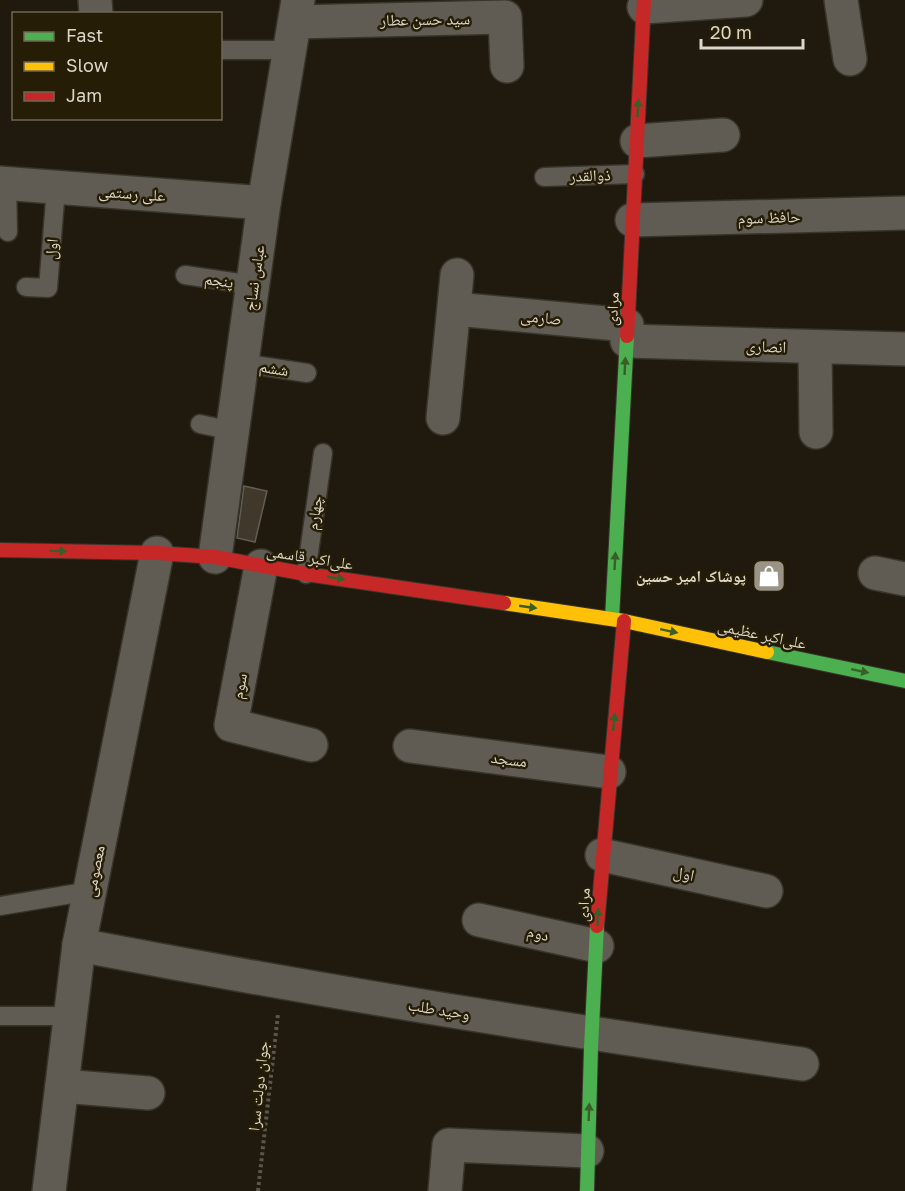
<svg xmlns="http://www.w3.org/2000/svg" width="905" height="1191" font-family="'Golos Text','Noto Naskh Arabic',sans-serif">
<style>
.building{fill:#40392b;stroke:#625c51;stroke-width:1.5}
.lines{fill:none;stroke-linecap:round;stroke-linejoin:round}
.lane-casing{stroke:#37342b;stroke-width:21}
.street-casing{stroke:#37342b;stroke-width:36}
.fast-casing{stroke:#37342b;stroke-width:16}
.slow-casing{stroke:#37342b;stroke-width:16}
.jam-casing{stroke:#37342b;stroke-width:16}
.path{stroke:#5a564c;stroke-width:4;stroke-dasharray:3 3;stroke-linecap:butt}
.lane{stroke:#605b53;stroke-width:18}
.street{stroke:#605b53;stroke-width:33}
.fast{stroke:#4caf50;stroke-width:14}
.slow{stroke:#ffc107;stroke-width:14}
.jam{stroke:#c62828;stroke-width:14}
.oneway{fill:#375f27}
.labels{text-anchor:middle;stroke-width:5;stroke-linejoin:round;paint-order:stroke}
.street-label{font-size:16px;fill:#dcd6c8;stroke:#261d06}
.poi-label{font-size:16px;font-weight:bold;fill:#dcd6c8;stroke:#261d06;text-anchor:end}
</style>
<rect width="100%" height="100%" fill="#1f1a0d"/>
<path class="building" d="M244,486l23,5 -12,51 -18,-4z"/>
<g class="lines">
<g class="lane-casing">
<g id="lane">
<path d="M220,50h70"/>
<path d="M544,177l91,-3"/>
<path d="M7,184l1,48"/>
<path d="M185,275l68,10"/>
<path d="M26,287l22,1 8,-100"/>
<path d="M242,363l65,10"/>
<path d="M200,424l32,7"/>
<path d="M306,574l17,-121"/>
<path d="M0,906l90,-15"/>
<path d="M0,1016h70"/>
</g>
</g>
<g class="street-casing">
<g id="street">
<path d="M95,0l1,14"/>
<path d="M841,0l9,59"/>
<path d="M644,7l102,-7"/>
<path d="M295,22l210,-5 2,49"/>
<path d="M637,141l86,-6"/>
<path d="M0,183l264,20"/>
<path d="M632,220l273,-7"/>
<path d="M455,309l172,16"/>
<path d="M627,341l278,8"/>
<path d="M815,347l1,85"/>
<path d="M443,418l14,-143"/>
<path d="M215,557l49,-354 34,-203"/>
<path d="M261,566l-30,159 80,20"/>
<path d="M875,573l30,6"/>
<path d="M410,746l199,26"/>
<path d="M602,855l164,36"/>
<path d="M479,920l118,26"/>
<path d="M79,945c240,46 481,85 723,119"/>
<path d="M62,1086l86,7"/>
<path d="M49,1191l30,-246 78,-392"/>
<path d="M445,1191l4,-46 138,6"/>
</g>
</g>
<g class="fast-casing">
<g id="fast">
<path d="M612,619l15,-283"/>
<path d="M767,652l138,29"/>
<path d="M587,1191l4,-143 6,-122"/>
</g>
</g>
<g class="slow-casing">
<path id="slow" d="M504,603l120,18 143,31"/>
</g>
<g class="jam-casing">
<g id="jam">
<path d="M627,336l17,-336"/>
<path d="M0,550l157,3 58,4 91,17 198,29"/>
<path d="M597,926l27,-305"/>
</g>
</g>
<path class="path" d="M258,1191l20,-177"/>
<use href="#lane" class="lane"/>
<use href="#street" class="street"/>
<use href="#fast" class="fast"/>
<use href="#slow" class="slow"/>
<use href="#jam" class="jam"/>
</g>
<defs><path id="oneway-solid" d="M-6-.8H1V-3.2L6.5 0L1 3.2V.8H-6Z" transform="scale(1.5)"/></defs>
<g class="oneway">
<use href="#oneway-solid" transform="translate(638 108) rotate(-87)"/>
<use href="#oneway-solid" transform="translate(625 366) rotate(-87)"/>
<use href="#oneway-solid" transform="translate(58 551) rotate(1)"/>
<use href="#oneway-solid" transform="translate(615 561) rotate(-87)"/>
<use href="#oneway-solid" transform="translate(336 578) rotate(8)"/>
<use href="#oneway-solid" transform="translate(528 607) rotate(8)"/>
<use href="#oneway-solid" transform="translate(669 631) rotate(12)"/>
<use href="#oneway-solid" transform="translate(860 671) rotate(12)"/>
<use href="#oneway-solid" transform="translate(614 722) rotate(-84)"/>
<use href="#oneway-solid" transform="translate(598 917) rotate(-87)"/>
<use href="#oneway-solid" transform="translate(589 1112) rotate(-88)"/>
</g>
<defs>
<g id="shop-square" transform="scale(1.725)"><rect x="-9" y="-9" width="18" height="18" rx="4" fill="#9a9487" stroke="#261d06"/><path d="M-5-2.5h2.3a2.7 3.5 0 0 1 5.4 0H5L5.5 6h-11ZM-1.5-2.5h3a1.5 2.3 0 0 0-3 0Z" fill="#fff"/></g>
</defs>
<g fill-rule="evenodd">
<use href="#shop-square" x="769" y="576"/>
</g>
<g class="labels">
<g class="street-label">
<text transform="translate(425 19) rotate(-1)" y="6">سید حسن عطار</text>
<text transform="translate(590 175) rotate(-2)" y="6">ذوالقدر</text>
<text transform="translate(132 193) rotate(4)" y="6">علی رستمی</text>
<text transform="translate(769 217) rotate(-2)" y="6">حافظ سوم</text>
<text transform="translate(51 249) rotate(-85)" y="6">اول</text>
<text transform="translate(254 278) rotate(-82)" y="6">عباس نساج</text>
<text transform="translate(219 280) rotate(8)" y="6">پنجم</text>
<text transform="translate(612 309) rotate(-87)" y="6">مرادی</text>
<text transform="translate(541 317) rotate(5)" y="6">صارمی</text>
<text transform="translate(766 346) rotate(2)" y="6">انصاری</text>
<text transform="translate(274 368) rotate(9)" y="6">ششم</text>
<text transform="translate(314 513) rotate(-82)" y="6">چهارم</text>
<text transform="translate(310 557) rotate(9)" y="6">علی‌اکبر قاسمی</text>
<text transform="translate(762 634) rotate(12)" y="6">علی‌اکبر عظیمی</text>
<text transform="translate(239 686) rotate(-79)" y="6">سوم</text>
<text transform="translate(509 759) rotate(7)" y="6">مسجد</text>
<text transform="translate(94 871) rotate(-79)" y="6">معصومی</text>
<text transform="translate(684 873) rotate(12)" y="6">اول</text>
<text transform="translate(583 905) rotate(-87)" y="6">مرادی</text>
<text transform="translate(538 933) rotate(12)" y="6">دوم</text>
<text transform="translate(439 1009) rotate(9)" y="6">وحید طلب</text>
<text transform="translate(258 1086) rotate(-84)" y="6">جوان دولت سرا</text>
</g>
<g class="poi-label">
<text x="746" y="582">پوشاک امیر حسین</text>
</g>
</g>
<rect x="12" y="12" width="210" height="108" fill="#261d06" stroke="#6f6754" stroke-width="1.5"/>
<rect x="24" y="32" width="30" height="9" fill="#4caf50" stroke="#6f6754" stroke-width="1.5"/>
<text x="66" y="42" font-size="18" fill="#dcd6c8">Fast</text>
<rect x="24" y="62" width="30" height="9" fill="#ffc107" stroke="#6f6754" stroke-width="1.5"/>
<text x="66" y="72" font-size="18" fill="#dcd6c8">Slow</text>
<rect x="24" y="92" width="30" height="9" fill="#c62828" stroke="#6f6754" stroke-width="1.5"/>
<text x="66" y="102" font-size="18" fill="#dcd6c8">Jam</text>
<path d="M701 39v9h102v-9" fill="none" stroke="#dcd6c8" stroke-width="3"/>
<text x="710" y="39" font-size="18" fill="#dcd6c8" stroke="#261d06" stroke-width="4.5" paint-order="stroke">20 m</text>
</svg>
